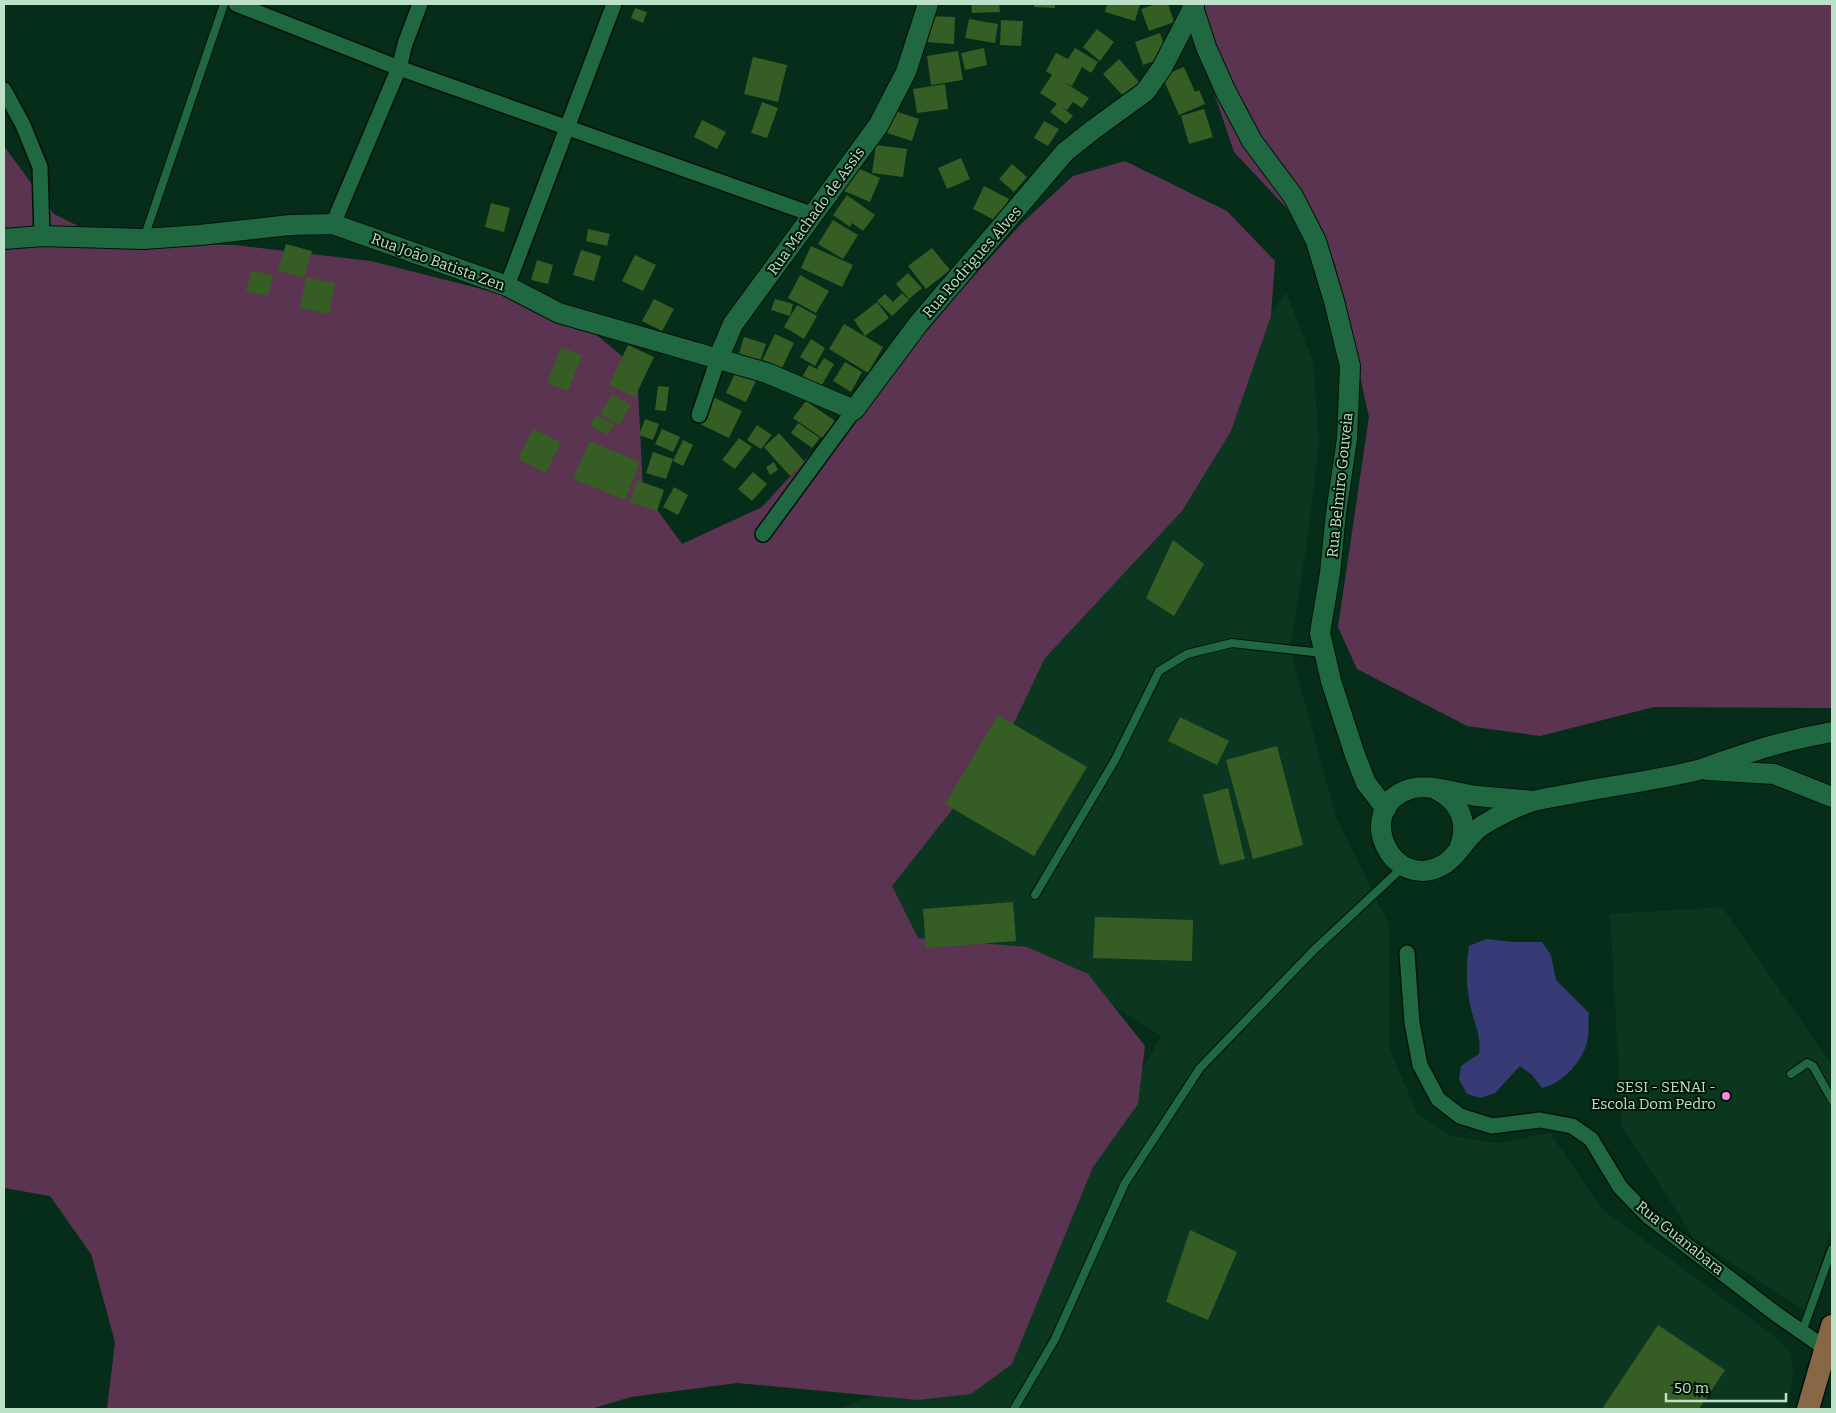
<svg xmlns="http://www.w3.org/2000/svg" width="1836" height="1413" font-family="Bitter,serif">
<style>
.built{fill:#0b3720}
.green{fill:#5a3450}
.water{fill:#363b75}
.building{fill:#365d23}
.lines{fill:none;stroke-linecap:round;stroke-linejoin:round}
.lane-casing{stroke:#011308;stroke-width:10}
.street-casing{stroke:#011308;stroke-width:18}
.secondary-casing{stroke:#011308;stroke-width:22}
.primary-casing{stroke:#011308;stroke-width:25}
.lane{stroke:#1f6842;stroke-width:8}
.street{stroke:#1f6842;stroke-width:15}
.secondary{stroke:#1f6842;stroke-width:20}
.primary{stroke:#876746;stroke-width:22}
.poi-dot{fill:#fd86e1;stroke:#001406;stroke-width:2}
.labels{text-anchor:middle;stroke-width:4;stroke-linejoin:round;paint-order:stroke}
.street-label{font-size:15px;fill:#bde0c9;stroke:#001406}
.poi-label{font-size:15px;fill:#bde0c9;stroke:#001406;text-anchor:end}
</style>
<rect width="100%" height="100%" fill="#062d1a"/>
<g class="built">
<path d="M1286,292l27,70 6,78 -11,96 -18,112 46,169 53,108 1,125 27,63 33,23 47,7 53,-10 52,76 175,129 13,13 4,23 -9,35h-947l151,-58 172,-315 -126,-80 -217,12z"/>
<path d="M1722,907l110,158v161l-27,85 -111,-73 -72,-111 -12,-213z"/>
</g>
<g class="green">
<path d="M1202,4h630v704l-178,-1 -114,29 -73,-10 -110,-57 -19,-42 31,-210 -34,-153 -28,-34 -73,-78 -24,-71 -11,-70z"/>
<path d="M4,146l50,68 56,28 124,3 137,16 130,33 93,39 43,35 6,122 39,54 80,-37 260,-284 51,-47 52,-15 102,50 48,50 -4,55 -40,115 -49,80 -137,147 -41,86 -112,142 26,52 109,9 61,27 57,72 -7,58 -45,63 -81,197 -41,30 -53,6 -181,-17 -106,14 -40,12h-484l8,-67 -24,-88 -41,-58 -46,-8z"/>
</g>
<path class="water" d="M1486,939l27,3h29l9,13 5,25 33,33c-1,8 0,16 -1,24 -3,22 -24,46 -46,51l-10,-13 -12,-9 -25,27 -14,5 -14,-4 -8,-15 2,-13 18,-12c3,-18 -6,-33 -9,-50 -4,-18 -4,-40 -1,-58z"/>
<g class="building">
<path d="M971,4h28l1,8 -28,1z"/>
<path d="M1034,4h21v4l-21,-1z"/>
<path d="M1107,4h33l-5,17 -30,-9z"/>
<path d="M1157,4h11l6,18 -25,9 -8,-22z"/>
<path d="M635,8l12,4 -4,11 -12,-5z"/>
<path d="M927,16l28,1 -1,27 -28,-2z"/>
<path d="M969,19l29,5 -3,19 -30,-5z"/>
<path d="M1001,20l22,1 -2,25 -21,-1z"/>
<path d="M1097,29l17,13 -14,19 -17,-14z"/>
<path d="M1160,33l8,23 -25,9 -8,-23z"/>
<path d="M984,48l3,17 -22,5 -4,-17z"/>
<path d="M1075,48l23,14 -7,11 -9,-6 -10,19 -8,-4 25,16 -7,10 -9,-6 -6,8 -5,-3 11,9 -7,8 -16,-12 7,-8 -17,-11 12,-18 -6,-4 10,-18 12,6z"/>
<path d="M958,51l5,29 -32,5 -4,-29z"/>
<path d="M753,57l34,8 -9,37 -34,-8z"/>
<path d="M1119,59l21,24 -16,14 -21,-23z"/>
<path d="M1184,67l11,25 4,-2 6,14 -26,11 -17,-39z"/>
<path d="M945,84l3,25 -31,4 -4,-24z"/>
<path d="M762,102l16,6 -11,30 -16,-5z"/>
<path d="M1204,109l9,28 -24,7 -8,-28z"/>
<path d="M895,111l24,8 -7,22 -25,-8z"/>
<path d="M702,120l24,12 -9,17 -23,-12z"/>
<path d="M1044,121l15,8 -11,17 -14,-8z"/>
<path d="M876,145l31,4 -4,28 -31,-4z"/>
<path d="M961,158l9,21 -23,10 -9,-21z"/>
<path d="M1012,164l15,13 -13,15 -15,-13z"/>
<path d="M853,166l27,12 -10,24 -28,-12z"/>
<path d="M984,186l25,13 -11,23 -25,-13z"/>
<path d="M847,195l28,20 -12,16 -11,-8 -2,4 -17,-12z"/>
<path d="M491,203l19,5 -6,24 -19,-5z"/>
<path d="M833,220l25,15 -15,24 -25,-15z"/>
<path d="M588,229l22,5 -3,12 -21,-5z"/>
<path d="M286,244l26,7 -8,27 -26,-7z"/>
<path d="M811,246l42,19 -11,22 -41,-19z"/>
<path d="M932,248l18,22 -24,19 -18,-23z"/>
<path d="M581,250l20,6 -7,25 -21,-6z"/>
<path d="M635,255l21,10 -13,26 -21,-10z"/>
<path d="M537,260l16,5 -5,19 -17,-4z"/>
<path d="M251,271l22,4 -5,21 -22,-5z"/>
<path d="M908,273l14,15 -13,11 -13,-15z"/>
<path d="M800,275l29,16 -13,22 -28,-15z"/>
<path d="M306,277l29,6 -6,31 -29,-6z"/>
<path d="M902,293l7,7 -17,16 -15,-15 8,-7 8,8z"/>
<path d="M654,299l20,10 -12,22 -20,-10z"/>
<path d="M775,299l18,5 -3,12 -19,-6z"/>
<path d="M877,302l12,16 -24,18 -11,-16z"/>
<path d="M797,305l20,11 -13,23 -20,-12z"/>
<path d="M844,324l39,23 -15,26 -39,-24z"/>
<path d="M775,334l19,9 -14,29 -19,-9z"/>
<path d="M744,337l22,7 -8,23 -21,-7z"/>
<path d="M811,339l14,9 -10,18 -15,-9z"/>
<path d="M628,345l26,12 -19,40 -26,-12z"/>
<path d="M561,347l21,8 -14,36 -21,-8z"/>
<path d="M824,358l10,6 -15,26 -18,-11 8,-14 8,4z"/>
<path d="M845,362l17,10 -11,20 -18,-11z"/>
<path d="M736,371l20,10 -10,21 -20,-9z"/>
<path d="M658,386l11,1 -3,24 -11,-1z"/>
<path d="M612,394l19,11 -12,20 -19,-11z"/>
<path d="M713,397l29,14 -13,27 -29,-14z"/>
<path d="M806,401l32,22 -13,17 -32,-22z"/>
<path d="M596,415l18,9 -6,11 -18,-9z"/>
<path d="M645,419l14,5 -6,16 -14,-5z"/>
<path d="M798,423l22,15 -8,10 -21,-15z"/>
<path d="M757,425l15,10 -11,14 -14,-9z"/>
<path d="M533,429l28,13 -15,31 -28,-14z"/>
<path d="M662,429l18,8 -7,15 -18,-8z"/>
<path d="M779,433l26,29 -15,14 -26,-29z"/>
<path d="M739,438l13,9 -17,22 -13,-9z"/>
<path d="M683,440l10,5 -10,21 -10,-5z"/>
<path d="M589,441l51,21 -15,38 -52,-21z"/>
<path d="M653,452l20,7 -7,20 -20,-6z"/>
<path d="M774,462l4,8 -8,5 -4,-8z"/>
<path d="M753,472l14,12 -15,17 -14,-12z"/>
<path d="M637,480l27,10 -7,21 -27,-9z"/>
<path d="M674,487l14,8 -10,20 -15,-8z"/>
<path d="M1173,540l31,24 -30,52 -28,-18z"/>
<path d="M998,715l89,52 -53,89 -89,-52z"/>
<path d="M1180,717l49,24 -12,24 -49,-24z"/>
<path d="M1277,746l26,99 -50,14 -27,-99z"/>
<path d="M1228,788l17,71 -25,6 -17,-70z"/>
<path d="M1013,902l3,39 -90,7 -3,-39z"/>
<path d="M1095,917l98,3 -1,41 -99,-3z"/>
<path d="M1190,1230l47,22 -29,68 -42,-18z"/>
<path d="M1658,1325l67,45 -26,39h-97z"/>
</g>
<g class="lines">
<g class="lane-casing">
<g id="lane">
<path d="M144,238l80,-234"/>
<path d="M1035,895l80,-135 44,-89 28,-17 45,-11 90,10"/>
<path d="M1791,1074l16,-11 6,3 19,34"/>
<path d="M1802,1332l30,-83"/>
<path d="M1014,1409l41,-70 70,-156 75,-115 114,-118 90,-84"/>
</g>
</g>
<g class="street-casing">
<g id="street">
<path d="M236,4l163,64 415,147"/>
<path d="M4,90l19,35 17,42 2,69"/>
<path d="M333,224l66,-156 6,-24 15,-40"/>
<path d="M507,286l107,-282"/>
<path d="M699,415l19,-56"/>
<path d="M763,534l91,-124"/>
<path d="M1407,953l5,70 8,42 18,34 22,17 32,10 48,-6 32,6 19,13 29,48 28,29 128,98 49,34"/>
</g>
</g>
<g class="secondary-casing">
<g id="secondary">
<path d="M1192,4l14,43 19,43 27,51 41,55 23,45 18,60 16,65 -3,73 -11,74 -6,60 -10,60 11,48 24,74 11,28 20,26"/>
<path d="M4,239l38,-3 101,3 57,-4 90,-10 43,-1 174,62 52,27 208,60 87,37 65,-87 146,-171 29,-23 51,-37 17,-24 32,-62"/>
<path d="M718,359l15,-35 145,-198 28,-54 22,-68"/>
<path d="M1707,770l67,4 58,23"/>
<path d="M1437,790c24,12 32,34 22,59"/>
<path d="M1534,801c-19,-2 -38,-3 -57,-5 -19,-2 -48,-13 -67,-7 -59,18 -18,109 36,74 14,-10 22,-29 37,-38 15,-9 34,-19 51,-24 13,-4 28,-5 41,-8 41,-8 83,-13 123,-23 17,-5 33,-12 50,-17 27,-9 56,-16 84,-21"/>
</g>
</g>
<g class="primary-casing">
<path id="primary" d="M1808,1409l24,-83"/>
</g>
<use href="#lane" class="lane"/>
<use href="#street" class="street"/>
<use href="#secondary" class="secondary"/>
<use href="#primary" class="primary"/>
</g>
<circle class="poi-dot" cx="1726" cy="1096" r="5"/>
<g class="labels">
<g class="street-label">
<text transform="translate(816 211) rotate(-54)" y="5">Rua Machado de Assis</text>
<text transform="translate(438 262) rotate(20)" y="5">Rua João Batista Zen</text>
<text transform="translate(972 262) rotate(-49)" y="5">Rua Rodrigues Alves</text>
<text transform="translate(1340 485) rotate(-84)" y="5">Rua Belmiro Gouveia</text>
<text transform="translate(1680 1238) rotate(39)" y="5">Rua Guanabara</text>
</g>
<g class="poi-label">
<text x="1716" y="1092">SESI - SENAI -<tspan x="1716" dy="17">Escola Dom Pedro</tspan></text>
</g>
</g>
<rect width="1836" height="1413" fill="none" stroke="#bde0c9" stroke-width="10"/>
<path d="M1666 1393v8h120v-8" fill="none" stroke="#bde0c9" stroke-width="2.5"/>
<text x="1674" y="1393" font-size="15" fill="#bde0c9" stroke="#001406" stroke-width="4" paint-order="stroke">50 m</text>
</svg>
